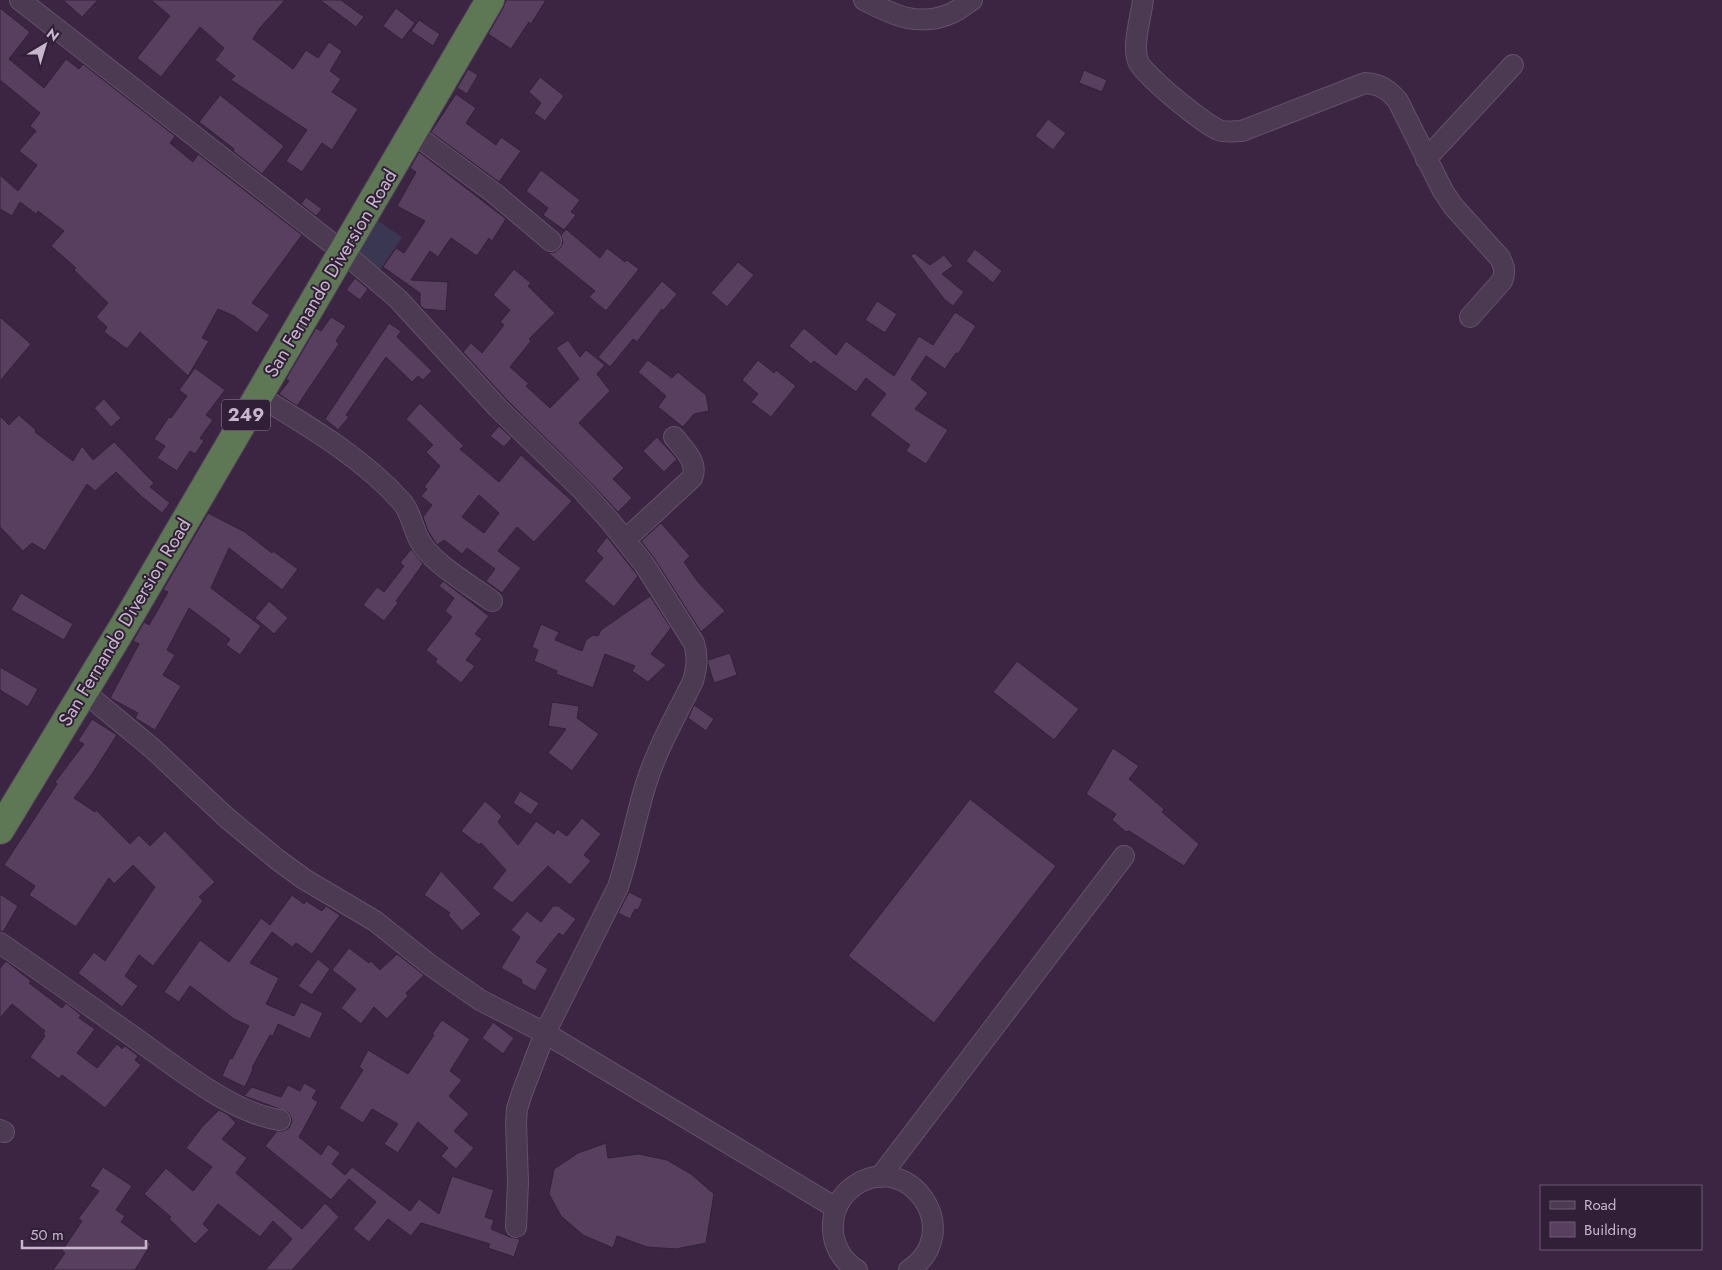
<svg xmlns="http://www.w3.org/2000/svg" width="1722" height="1270" font-family="Jost,sans-serif">
<style>
.green{fill:#393751}
.building{fill:#583f60;stroke:#332039;fill-rule:evenodd}
.lines{fill:none;stroke-linecap:round;stroke-linejoin:round}
.minor-casing{stroke:#645169;stroke-width:22}
.highway-casing{stroke:#544159;stroke-width:30}
.minor{stroke:#4c3952;stroke-width:20}
.highway{stroke:#5e7856;stroke-width:28}
.labels{text-anchor:middle;stroke-width:4;stroke-linejoin:round;paint-order:stroke}
.shield{fill:#311e37;stroke:#9a889f;stroke-width:1}
.shield-label{font-size:18px;font-weight:bold;fill:#c7b6cc}
.street-label{font-size:19px;fill:#c7b6cc;stroke:#311e37}
</style>
<rect width="100%" height="100%" fill="#3b2542"/>
<path class="green" d="M378,221l24,16 -29,44 -24,-16z"/>
<g class="building">
<path d="M63,0h35l-16,17z"/>
<path d="M151,0h134l-26,29 -6,10 40,30 13,-19 12,8 11,-16 13,9 -12,20 11,8 -9,13 26,17 -26,41 -10,-7 -20,29 -16,-11 21,-31 -76,-50 4,-4 -20,-16 9,-12 -24,-21 -39,50 -24,-19 33,-42z"/>
<path d="M320,0h21l23,17 -8,10z"/>
<path d="M506,0h40l-15,24 -2,-2 -18,27 -23,-15 15,-26z"/>
<path d="M0,8l30,24 -21,27 35,29 22,-29 13,10 4,-5 92,72 -5,7 23,19 5,-8 104,81 -50,68 18,12 -13,18 -23,-17 -16,-7 -16,29 7,3 -21,35 -48,-44 -13,17 -23,-17 3,-5 -11,-10 12,-14 -34,-33 2,-2 -25,-22 13,-15 -26,-20 -2,3 -16,-12 -8,14 -12,-7v-34l18,16 19,-26 -18,-14 17,-20 -6,-5 10,-13 -40,-33z"/>
<path d="M396,8l19,15 -13,17 -19,-14z"/>
<path d="M419,20l21,14 -7,12 -22,-15z"/>
<path d="M468,69l10,6 -11,19 -10,-6z"/>
<path d="M1084,70l23,10 -5,12 -23,-9z"/>
<path d="M540,77l24,19 -19,25 -11,-8 7,-10 -12,-11z"/>
<path d="M456,94l20,14 -10,15 30,22 5,-8 20,14 -22,31 -68,-50z"/>
<path d="M220,95l64,51 -22,28 -29,-23 1,-2 -35,-27z"/>
<path d="M1048,119l18,14 -13,17 -18,-14z"/>
<path d="M419,152l87,67 -14,22 -3,-3 -12,18 -26,-18 -13,19 -8,-6 -19,29 37,2 -2,29 -22,-2 -4,-4v-12l-37,-26 13,-19 8,5 21,-32 -28,-15 19,-34 -6,-4z"/>
<path d="M541,170l39,30 -9,12 5,3 -12,15 -21,-15 5,-7 -22,-17z"/>
<path d="M306,197l16,12 -6,7 -15,-12z"/>
<path d="M566,229l34,29 7,-10 18,14 2,-2 12,9 -33,42 -17,-14 6,-6 -47,-38 7,-1 5,-4 3,-5 -2,-8z"/>
<path d="M975,249l27,22 -9,12 -27,-22z"/>
<path d="M914,253l16,12 14,-10 9,11 -11,8 22,18 -11,14 -8,-6 -34,-44z"/>
<path d="M738,262l16,13 -27,32 -16,-14z"/>
<path d="M514,269l17,14 -3,3 27,27 -26,26 2,2 -21,26 19,17 -3,2 24,22 29,-29 -23,-31 12,-8 12,17 6,-7 19,15 -8,9 13,17 -31,32 45,45 -11,11 19,19 -14,14 -28,-30 -83,-82 -44,-48 8,-9 11,10 22,-28 -4,-3 10,-12 -17,-15z"/>
<path d="M355,278l13,11 -8,11 -14,-10z"/>
<path d="M662,281l15,13 -14,17 -1,-2 -25,33 -4,-3 -23,28 -12,-10z"/>
<path d="M877,301l20,13 -12,19 -20,-13z"/>
<path d="M955,312l21,14 -18,28 -2,-1 -11,16 -19,-13 -15,23 17,14 -13,16 33,21 -22,34 -20,-13 4,-6 -40,-30 16,-21 -20,-16 -10,14 -42,-31 -3,3 -22,-18 15,-18 32,27 10,-14 48,35 25,-40 14,9z"/>
<path d="M0,317l31,27 -31,37z"/>
<path d="M331,317l15,9 -10,15 3,3 -42,62 -18,-12 10,-13 -3,-2 30,-51 5,3z"/>
<path d="M389,323l12,8 -4,6 35,34 -9,9 -5,-4 -6,6 -26,-25 -40,58 3,2 -11,13 -13,-11z"/>
<path d="M648,360l24,18 6,-6 28,23 3,16 -15,3 -11,13 -25,-20 8,-11 -28,-24z"/>
<path d="M758,360l16,13 2,-3 20,16 -25,31 -20,-15 7,-8 -16,-14z"/>
<path d="M195,368l30,22 -19,25 7,5 -13,18 4,3 -9,13 -5,-3 -13,20 -20,-13 8,-12 -11,-7 15,-22 2,1 16,-22 -8,-6z"/>
<path d="M104,399l17,19 -10,9 -17,-19z"/>
<path d="M420,403l44,43 -4,3 39,33 22,-27 51,46 -38,41 -17,-15 -19,24 23,17 -19,25 -16,-12 9,-12 -28,-21 -5,6 -18,-14 -7,5 -9,-14 -5,-14 9,-12 -11,-9 6,-7 -3,-2 16,-21 -14,-14 7,-7 -27,-26zM479,495l20,18 -15,20 -22,-16z"/>
<path d="M19,415l17,15 -1,2 38,29 9,-15 11,14 21,-18 40,41 -4,4 20,16 -8,10 -21,-17 -25,-24 -21,19 -8,-7 -42,67 -13,-8 -9,8 -23,-24v-111l9,9z"/>
<path d="M499,426l13,12 -8,9 -14,-11z"/>
<path d="M657,437l20,22 -13,13 -21,-21z"/>
<path d="M208,513l37,19 27,21 1,-2 25,18 -16,21 -53,-42 -18,40 50,38 -21,29 -14,-10 4,-6 -41,-31 -22,42 8,5 -12,20 18,11 -26,44 -20,-12 3,-5 -28,-15 29,-54 -6,-3 11,-19 5,3 19,-33 -5,-2z"/>
<path d="M661,523l29,33 -6,6 14,20 27,29 -24,21 -47,-74 -13,-17z"/>
<path d="M607,537l31,39 -24,31 -30,-26 19,-23 -7,-7z"/>
<path d="M411,549l12,15 -27,37 2,2 -14,18 -21,-16 14,-18 7,5 20,-26 -4,-3z"/>
<path d="M443,581l46,35 -14,18 7,5 -16,21 9,6 -14,17 -26,-21 2,-3 -11,-9 26,-33 -7,-6 9,-13 -15,-12z"/>
<path d="M21,593l52,31 -9,16 -53,-30z"/>
<path d="M650,596l21,32 -20,26 15,11 -18,17 -16,-11 3,-5 -30,-12 -12,34 -37,-14 1,-3 -23,-10 4,-11 -6,-3 9,-23 18,8 -4,8 27,11 4,-11 7,-5 5,1 3,-6z"/>
<path d="M269,601l19,17 -14,16 -19,-16z"/>
<path d="M730,653l7,22 -23,8 -6,-19v-4z"/>
<path d="M1017,661l62,48 -25,31 -61,-48z"/>
<path d="M0,667l38,22 -10,18 -28,-17z"/>
<path d="M552,702l27,4 -2,12 22,16 -27,37 -24,-18 18,-24 -18,-3z"/>
<path d="M694,705l20,14 -8,12 -18,-13z"/>
<path d="M92,719l25,16 -25,39 -18,24 21,14 1,-2 34,34 9,-9 11,11 15,-15 50,51 -16,15 4,4 -50,65 -14,-11 -14,21 13,10 -16,21 -44,-34 16,-21 11,9 50,-74 -22,-22 -19,19 -5,-6 -33,49 -47,-32 6,-9 -31,-21 53,-81 -2,-2 29,-38 -6,-3z"/>
<path d="M1113,748l26,18 -10,13 35,30 -2,3 37,32 -15,22 -55,-35 -3,1 -14,-12 4,-6 -30,-20z"/>
<path d="M520,791l19,12 -8,12 -18,-12z"/>
<path d="M970,799l86,67 -122,157 -86,-67z"/>
<path d="M485,801l17,15 -4,6 20,23 18,-24 18,13 3,-5 10,7 15,-18 19,16 -17,21 7,6 -21,24 -22,-19 -36,37 -20,-15 14,-18 -25,-27 -2,2 -18,-14z"/>
<path d="M441,871l40,43 -19,17 -14,-16 2,-2 -26,-18z"/>
<path d="M629,892l14,7 -5,11 -3,-1 -5,10 -12,-6z"/>
<path d="M0,894l18,12 -15,26 -3,-1z"/>
<path d="M292,895l12,9 2,-3 16,10 4,-5 14,9 -28,39 -16,-11 -4,4 -20,-15 -22,31 29,15 -13,26 28,12 7,-14 22,11 -13,26 -32,-15 -5,12 -3,-1 -18,33 1,1 -8,18 -23,-11 8,-18 2,1 17,-33 -15,-7 -44,-33 -11,16 -15,-10 36,-52 29,22 32,-44 9,7z"/>
<path d="M553,906h5l18,13 -13,17 -4,-3 -23,29 12,7 -13,22 -14,-8 1,-3 -21,-12 19,-31 -9,-7 16,-19 14,11z"/>
<path d="M349,948l20,15 2,-2 9,9 17,-16 27,21 -18,18 2,3 -21,23 -13,-12 -13,17 -20,-16 15,-19 -24,-19z"/>
<path d="M318,959l12,10 -18,26 -14,-9z"/>
<path d="M6,961l25,20 -2,2 33,25 4,-5 15,12 -2,3 16,11 -18,24 20,15 20,-24 5,5 3,-3 13,10 -3,4 6,5 -36,43 -43,-33 -3,4 -29,-22 15,-21 -2,-2 2,-3 -33,-27 -12,14v-50z"/>
<path d="M442,1020l28,19 -20,32 12,9 -13,16 20,18 -15,17 20,17 -18,21 -15,-13 7,-8 -30,-26 -20,31 -14,-9 14,-20 -26,-15 -9,14 -24,-15 24,-38 -4,-3 9,-17 40,24 26,-39 -2,-1z"/>
<path d="M493,1022l21,16 -11,16 -21,-16z"/>
<path d="M304,1083l13,7 -5,8 6,4 -19,35 22,18 7,-11 12,9 -8,11 13,11 7,-8 58,44 9,-12 20,15 13,-38 42,14 -9,27 9,3 -3,9 19,8 10,2 -6,18 -26,-9 2,-4 -69,-21 -10,13 -23,-17 -19,23 -16,-13 23,-27 -27,-23 -18,21 -66,-54 12,-15h6l6,-3 3,-6 -1,-5 -3,-5 -44,-16 8,-9 29,10 7,-12 12,6z"/>
<path d="M219,1110l8,4 9,9 -14,16 25,19 -11,15 66,56 23,-26 14,14 -47,53h-27l27,-31 -19,-18 -13,16 -42,-33 -15,20 6,6 -14,14 -26,-25 2,-2 -27,-23 22,-26 27,23 19,-24 -26,-19 16,-21z"/>
<path d="M606,1143l2,15 31,-4 28,6 24,14 23,20 -8,49 -30,6 -29,-2 -30,-11 -4,12 -30,-13 -22,-19 -12,-22 5,-25 24,-16z"/>
<path d="M103,1167l29,19 -16,24 9,6 -4,6 30,22 -16,26h-82l12,-17 -3,-2 20,-30 -4,-2 21,-28 -9,-5z"/>
</g>
<g class="lines">
<g class="minor-casing">
<g id="minor">
<path d="M20,0l323,252 55,47 100,109 84,82 28,31 34,43 50,79c4,14 3,24 -1,38 -17,35 -37,69 -48,106 -10,33 -16,67 -27,100l-73,146 -23,60 -5,16 -1,14 2,59 -2,45"/>
<path d="M864,0c29,15 55,28 88,13 7,-3 14,-9 20,-13"/>
<path d="M1143,0c-2,17 -11,45 -5,61 4,13 67,64 81,69 8,3 15,1 23,1l123,-48c15,1 24,7 33,18l45,90 10,15 47,52c4,8 6,14 2,23l-32,36"/>
<path d="M413,133l81,60 57,48"/>
<path d="M1426,159l87,-94"/>
<path d="M257,395c51,31 105,62 145,107 11,13 11,31 21,44 13,19 50,41 69,55"/>
<path d="M626,539l66,-61c7,-15 -9,-30 -18,-41"/>
<path d="M83,691l69,57 75,70 51,42 26,19 71,42 55,44 50,35 65,33 291,175"/>
<path d="M0,943c45,31 90,63 135,95 40,28 96,75 145,82"/>
<path d="M0,1130l4,2"/>
<path d="M880,1177l244,-321"/>
<path d="M857,1270c-15,-9 -25,-26 -24,-45 0,-15 8,-30 21,-39 54,-38 113,45 55,84"/>
</g>
</g>
<g class="highway-casing">
<path id="highway" d="M0,830l126,-208 364,-622"/>
</g>
<use href="#minor" class="minor"/>
<use href="#highway" class="highway"/>
</g>
<g class="labels">
<rect class="shield" x="222" y="399.5" width="48" height="31" rx="4"/>
<g class="shield-label">
<text x="246" y="421">249</text>
</g>
<g class="street-label">
<text transform="translate(330 273) rotate(-59)" y="7">San Fernando Diversion Road</text>
<text transform="translate(124 622) rotate(-59)" y="7">San Fernando Diversion Road</text>
</g>
</g>
<rect x="1540" y="1185" width="162" height="65" fill="#311e37" stroke="#6d5b73"/>
<rect x="1550" y="1201" width="25" height="8" fill="#4c3952" stroke="#6d5b73"/>
<text x="1584" y="1210" font-size="15" fill="#c7b6cc">Road</text>
<rect x="1550" y="1222" width="25" height="15" fill="#583f60" stroke="#6d5b73"/>
<text x="1584" y="1235" font-size="15" fill="#c7b6cc">Building</text>
<g transform="translate(45 45) rotate(38)" stroke="#311e37" stroke-width="4" paint-order="stroke">
<path d="M0-4L9 19L0 12L-9 19Z" fill="#c7b6cc"/>
<text y="-8" font-size="14" font-weight="bold" text-anchor="middle" fill="#c7b6cc">N</text>
</g>
<path d="M22 1240v8h124v-8" fill="none" stroke="#c7b6cc" stroke-width="2.5"/>
<text x="30" y="1240" font-size="15" fill="#c7b6cc" stroke="#311e37" stroke-width="4" paint-order="stroke">50 m</text>
</svg>
